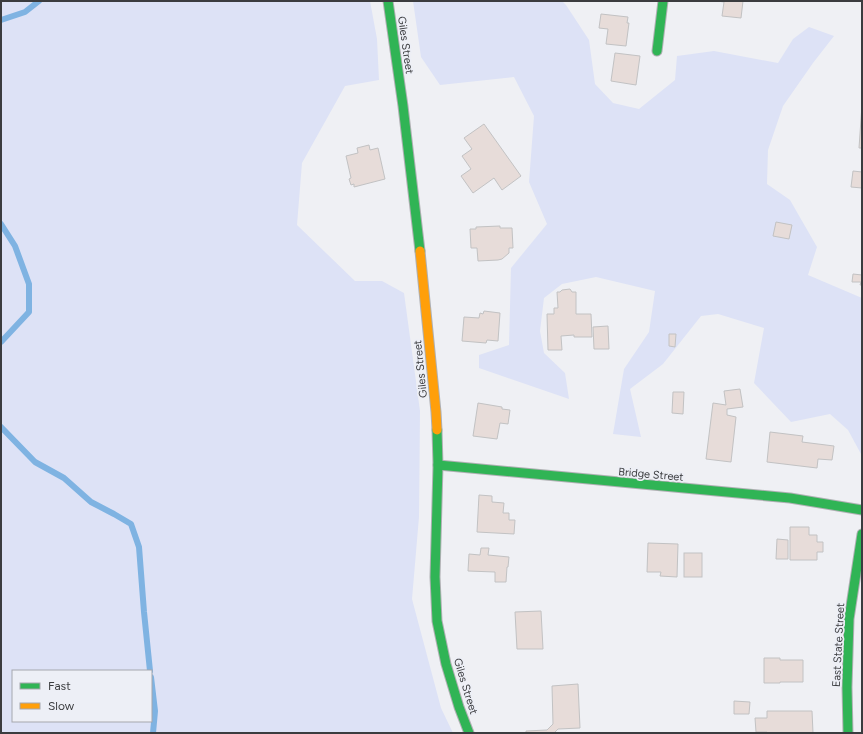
<svg xmlns="http://www.w3.org/2000/svg" width="863" height="734" font-family="Figtree,sans-serif">
<style>
.green{fill:#dde2f6;fill-rule:evenodd}
.lines{fill:none;stroke-linecap:round;stroke-linejoin:round}
.stream{stroke:#7fb3e2;stroke-width:6}
.building{fill:#e7dcd9;stroke:#c2c2c3}
.fast-casing{stroke:#afb0b3;stroke-width:11}
.slow-casing{stroke:#afb0b3;stroke-width:11}
.fast{stroke:#30b455;stroke-width:9}
.slow{stroke:#ff9f0a;stroke-width:9}
.labels{text-anchor:middle;stroke-width:3.5;stroke-linejoin:round;paint-order:stroke}
.street-label{font-size:11px;fill:#3b3c3f;stroke:#edeff6}
</style>
<rect width="100%" height="100%" fill="#eff0f4"/>
<g class="green">
<path d="M1,1h369l7,38 2,41 -34,6 -43,77 -5,62 58,56h27l22,12 16,118 -1,106 -7,82 29,109 12,25h-452zM13,671h138v50h-138z"/>
<path d="M413,1h149l4,4 23,35 6,44 18,19 26,6 36,-29 2,-24 37,-5 64,12 15,-24 16,-12 25,9 -21,27 -30,43 -15,44 -1,34 23,16 27,47 -9,28 54,23v152l-1,4 -13,-24 -18,-16 -39,8 -37,-39 10,-55 -46,-14 -17,2 -38,48 -33,25 11,48 -28,-3 11,-65 25,-37 6,-41 -59,-14 -34,7 -18,14 -4,33 4,22 21,20 4,26 -90,-31v-13l30,-10 2,-77 36,-44 -18,-42 5,-66 -20,-39 -74,8 -19,-28z"/>
</g>
<g class="lines">
<g class="stream">
<path d="M1,20l24,-8 14,-11"/>
<path d="M1,224l14,22 14,38v28l-28,30"/>
<path d="M1,427l34,35 29,16 27,24 23,12 17,10 8,23 5,65 6,59"/>
<path d="M151,677l4,34 -2,22"/>
</g>
</g>
<g class="building">
<path d="M717,1h26l-2,17 -19,-2 2,-14z"/>
<path d="M601,14l27,3 -1,6h2l-3,23 -20,-2 2,-15 -9,-1z"/>
<path d="M615,53l25,3 -4,29 -25,-4z"/>
<path d="M862,105v43h-3z"/>
<path d="M484,124l37,52 -19,14 -8,-12 -21,15 -12,-17 10,-7 -9,-13 10,-7 -8,-11z"/>
<path d="M369,145l1,5 8,-2 7,31 -31,8v-3l-3,1 -2,-6 2,-1 -5,-22 12,-3 -1,-5z"/>
<path d="M853,171l9,1v16l-11,-1z"/>
<path d="M776,222l16,3 -3,14 -16,-3z"/>
<path d="M500,226v2h12l1,20h-4v5l-7,6 -4,1 -20,1 -1,-13h-6l-1,-19h6v-2z"/>
<path d="M853,274l9,1v10h-2l1,-3h-9z"/>
<path d="M570,289l2,3h4v22h15l1,23h-18v-2l-13,1 1,14h-14l-1,-36h7v-6h4l-1,-16h3l2,-2z"/>
<path d="M484,311l16,2 -2,28 -11,-1 -1,3 -24,-2 2,-24 15,1 1,-5 3,1z"/>
<path d="M608,326l1,23h-15l-1,-22z"/>
<path d="M669,334h7l-1,13 -6,-1z"/>
<path d="M740,389l3,18 -16,2v6l9,2 -5,45 -25,-3 7,-56 13,2 -2,-14z"/>
<path d="M673,392h11l-1,22 -11,-1z"/>
<path d="M478,403l24,4v2l8,1 -2,14 -8,-1 -3,16 -24,-3z"/>
<path d="M770,432l33,4 -1,6 32,4 -2,14 -14,-1 -1,9 -50,-6z"/>
<path d="M479,495l13,1v6l12,1 -1,10h6v7h6l-1,14 -37,-2z"/>
<path d="M790,527h19v8h8v7h6v10h-6v8h-27z"/>
<path d="M777,539l11,1v19h-12z"/>
<path d="M648,543l30,1 -1,33 -17,-1 1,-4h-14z"/>
<path d="M481,548h8l-1,7 21,2 -1,10h-1l-1,15h-11v-10l-27,-1 1,-17 11,1z"/>
<rect x="684" y="553" width="18" height="24"/>
<path d="M541,611l2,38h-26l-2,-37z"/>
<path d="M764,658h16v2h23v22h-23v1h-16z"/>
<path d="M578,684l2,44 -22,1 -4,4h-28v-2l21,-1 6,-6 -1,-38z"/>
<path d="M734,701l16,1 -1,12h-15z"/>
<path d="M767,711h45l1,22h-46v-1h-11l-1,-14h12z"/>
</g>
<g class="lines">
<g class="fast-casing">
<g id="fast">
<path d="M388,1l15,105 17,145"/>
<path d="M657,51l6,-50"/>
<path d="M437,430l1,35 -3,112 2,44 9,43 13,43 10,26"/>
<path d="M438,465l352,33 72,12"/>
<path d="M848,733l-1,-46 2,-68 13,-85"/>
</g>
</g>
<g class="slow-casing">
<path id="slow" d="M420,251l16,161 1,18"/>
</g>
<use href="#fast" class="fast"/>
<use href="#slow" class="slow"/>
</g>
<g class="labels">
<g class="street-label">
<text transform="translate(406 45) rotate(82)" y="4">Giles Street</text>
<text transform="translate(420 369) rotate(-96)" y="4">Giles Street</text>
<text transform="translate(651 474) rotate(5)" y="4">Bridge Street</text>
<text transform="translate(838 645) rotate(-87)" y="4">East State Street</text>
<text transform="translate(466 686) rotate(73)" y="4">Giles Street</text>
</g>
</g>
<rect width="863" height="734" fill="none" stroke="#3b3c3f" stroke-width="4"/>
<rect x="12" y="670" width="140" height="52" fill="#edeff6" stroke="#a6a7ad"/>
<rect x="20" y="683" width="20" height="6" fill="#30b455" stroke="#a6a7ad"/>
<text x="48" y="690" font-size="12" fill="#3b3c3f">Fast</text>
<rect x="20" y="703" width="20" height="6" fill="#ff9f0a" stroke="#a6a7ad"/>
<text x="48" y="710" font-size="12" fill="#3b3c3f">Slow</text>
</svg>
